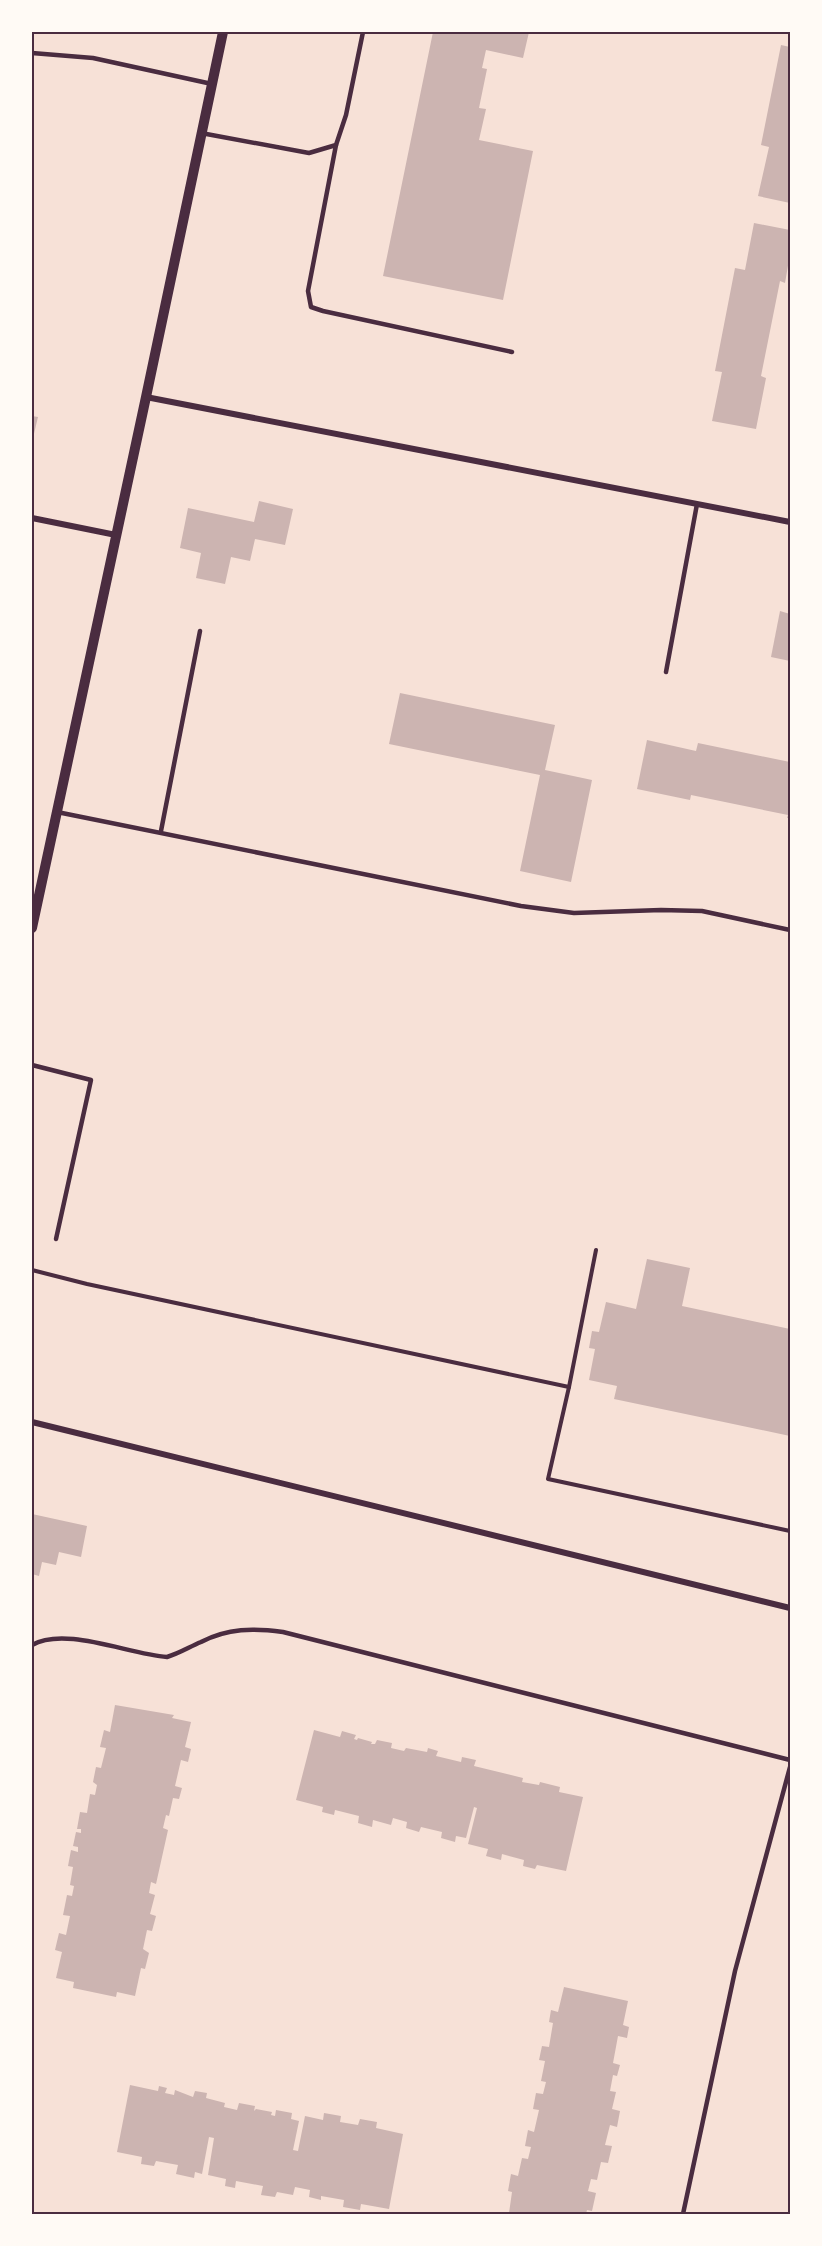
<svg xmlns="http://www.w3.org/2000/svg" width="822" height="2246" font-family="Manrope,sans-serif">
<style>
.building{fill:#ccb4b1}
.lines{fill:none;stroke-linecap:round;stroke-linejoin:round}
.path{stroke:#4a2c40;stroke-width:4}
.service{stroke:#4a2c40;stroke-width:4.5}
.minor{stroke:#4a2c40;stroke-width:6}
.tertiary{stroke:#4a2c40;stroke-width:10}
.neatline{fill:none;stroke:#4a2c40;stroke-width:2}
</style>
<rect width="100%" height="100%" fill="#f7e1d7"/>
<g class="building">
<path d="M433,32h96l-6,26 -37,-8 -4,18 5,1 -8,39 7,1 -7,31 54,11 -30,149 -120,-24z"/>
<path d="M781,45l9,2v156l-32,-7 11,-49 -8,-2z"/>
<path d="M754,223l36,7v24l-5,29 -5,-2 -19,95 5,2 -10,51 -44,-8 10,-49 -7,-1 20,-103 10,2z"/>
<path d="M32,416l6,1 -6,25z"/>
<path d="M259,501l34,8 -8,36 -30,-6 -5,22 -19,-4 -6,27 -29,-6 5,-25 -21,-5 8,-40 66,14z"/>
<path d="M780,611l10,3v47l-19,-4z"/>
<path d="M400,693l155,32 -10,45 47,10 -21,102 -51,-11 20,-96 -151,-31z"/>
<path d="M647,740l49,11 2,-8 92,19v56h-3l1,-3 -97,-20 -1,5 -53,-11z"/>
<path d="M647,1259l43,9 -8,38 108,23v107l-176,-37 3,-13 -28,-6 6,-31 -6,-1 3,-17 7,1 7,-30 30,7z"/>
<path d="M32,1514l55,12 -6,31 -22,-5 -3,13 -14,-3 -3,14 -7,-2z"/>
<path d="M115,1705l59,10 -2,3 19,4 -6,25 6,2 -3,13 -7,-2 -6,26 7,2 -3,11 -6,-1 -4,18 -3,-1 -3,13 5,2 -12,54 -5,-2 -2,11 6,2 -5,19 6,2 -4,15 -5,-1 -4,19 6,4 -4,16 -4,-1 -6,28 -18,-4 -1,5 -43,-9 1,-6 -18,-4 6,-26 -7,-2 4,-17 7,2 4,-19 -7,-1 4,-20 5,1 2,-10 -4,-1 3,-18 -5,-1 3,-16 7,2v-5l-5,-1 3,-14 5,1v-4h-4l3,-17 7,1 3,-19 5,1 2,-10 -4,-3 3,-15 5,1 5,-20 -6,-1 4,-17 6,2z"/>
<path d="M314,1730l26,7 2,-6 14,4 -2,4 3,1 1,-2 14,4 -1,2h4l2,-4 15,3 -1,5 13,3 2,-3 21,4 1,-4 10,3 -2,5 25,6 1,-5 14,3 -2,6 49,12 -1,4 17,3 1,-3 20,5 -1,5 24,5 -17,74 -29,-6 -2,4 -12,-3 1,-6 -22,-6 -1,6 -15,-4 2,-7 -20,-5 9,-36 -3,-1 -8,31 -10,-2 -1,6 -14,-4 1,-6 -21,-5 -2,5 -13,-4 1,-6 -14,-4 -2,7 -18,-5 -1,7 -14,-4 1,-7 -24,-6 -1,5 -12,-3 1,-5 -27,-7z"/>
<path d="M564,1987l64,14 -5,24 6,2 -2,11 -9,-2 -5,27 7,2 -3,11 -4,-1 -3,16 6,1 -4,17 8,2 -3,16 -7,-2 -5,20 7,1 -4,17 -7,-1 -4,18 -6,-1 -3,12 8,2 -4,18 -5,-1 -1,4h-83l1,-2 5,1 3,-21 -4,-1 3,-17 7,2 4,-18 6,1 3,-12 -6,-1 3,-16 6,2 5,-22 -6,-1 3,-16 7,1 3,-12 -5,-1 4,-20 -6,-1 3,-14 7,1 4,-24 -4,-1 2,-12 7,2z"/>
<path d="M130,2085l28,6 1,-5 8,2 -2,5 9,2 1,-5 18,7 2,-6 12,2 -1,5 19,5 -1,4 13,3 2,-7 16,3 -1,5 2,-2 16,3 -1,3 4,1 1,-6 16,3 -1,6 8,2 -6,29 5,1 7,-35 18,4 1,-7 17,3 -1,6 18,3 2,-6 17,3 -1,6 27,6 -14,75 -28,-5 -1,6 -17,-3 1,-7 -23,-4v4l-12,-3 1,-7 -15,-3 -2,8 -16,-3 -2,5 -14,-2 2,-9 -27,-5 -1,7 -10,-2 1,-7 -18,-4 6,-37 -5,-1 -7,37 -7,-2 -1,6 -18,-4 2,-9 -22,-4 -2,5 -13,-2 1,-7 -25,-5z"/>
</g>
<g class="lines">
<g class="path">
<path d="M596,1250l-27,137 -21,92 242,52"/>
<path d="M32,1270l55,14 482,103"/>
</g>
<g class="service">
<path d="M32,53l61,5 119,26"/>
<path d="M201,133l108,20 27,-8 10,-30 17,-83"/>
<path d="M336,145l-28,146 3,16 12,4 189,41"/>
<path d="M666,672l31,-168"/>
<path d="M57,812l464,94 53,7 87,-3 41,1 88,19"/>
<path d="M161,831l39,-200"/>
<path d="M32,1065l59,15 -35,159"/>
<path d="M32,1645c33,-19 96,9 135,12 13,-4 22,-10 34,-15 27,-14 52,-14 82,-10l507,128"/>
<path d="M683,2214l52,-243 55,-204"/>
</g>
<g class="minor">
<path d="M146,397l644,125"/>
<path d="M32,518l84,17"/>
<path d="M32,1422l758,186"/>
</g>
<path class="tertiary" d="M32,928l114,-531 77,-365"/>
</g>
<rect width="822" height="2246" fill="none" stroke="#fffaf5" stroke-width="66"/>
<rect x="33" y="33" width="756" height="2180" class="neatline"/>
</svg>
